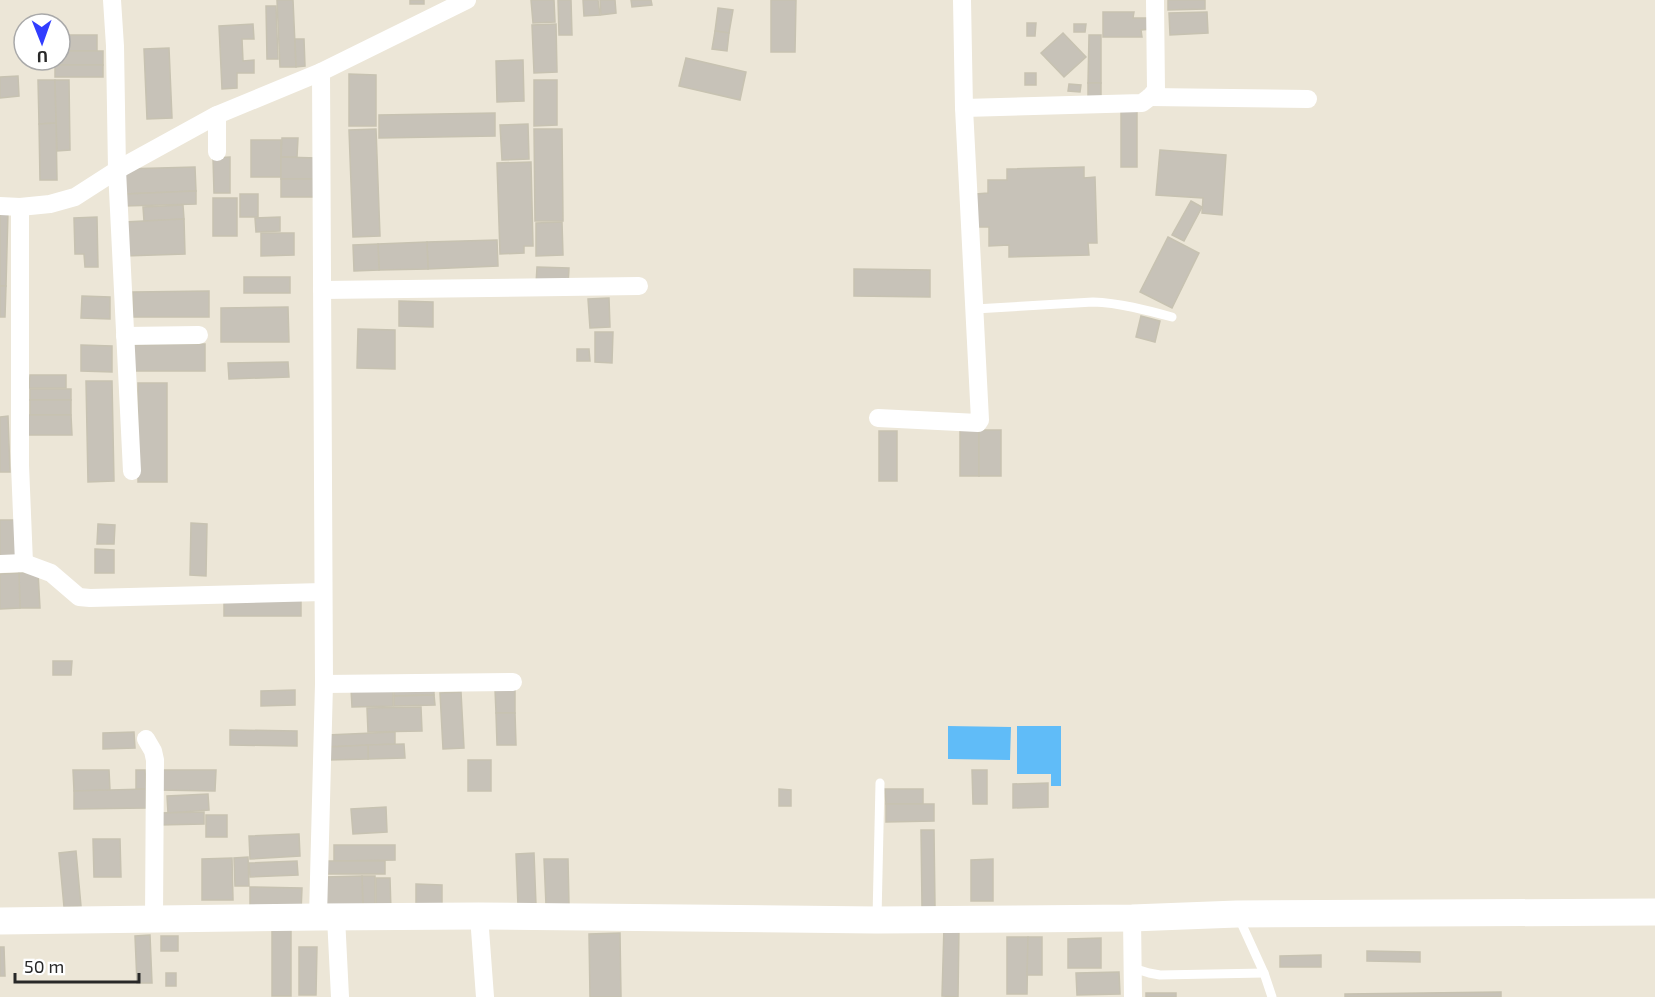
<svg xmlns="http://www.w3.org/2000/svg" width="1655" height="997" font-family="'Exo 2',sans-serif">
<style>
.water{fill:#60bcf8}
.building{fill:#c7c2b8;stroke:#c7c2b1;stroke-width:1.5}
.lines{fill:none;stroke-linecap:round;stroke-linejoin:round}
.lane{stroke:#fff;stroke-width:9}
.street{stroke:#fff;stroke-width:18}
.secondary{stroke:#fff;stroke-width:27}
</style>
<rect width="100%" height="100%" fill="#ece6d7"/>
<g class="water">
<path d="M948,726l63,1 -1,33 -62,-1z"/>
<path d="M1017,726h44v60h-10v-12h-34z"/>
</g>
<g class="building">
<path d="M277,0h16l3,67h-16z"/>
<rect x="410" y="0" width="14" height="4"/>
<path d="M531,0h23l1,22 -22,1z"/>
<path d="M558,0h13l1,35h-13z"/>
<path d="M583,0h15l2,15 -16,1z"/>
<path d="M600,0h15l1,13 -15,2z"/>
<path d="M631,0h20l1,5 -20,2z"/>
<path d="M771,0h25l-1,52h-24z"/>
<path d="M1168,0h37v9l-37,1z"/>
<path d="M266,6h10l2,53h-11z"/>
<path d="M718,8l15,2 -4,23 -14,-2z"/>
<path d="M1103,12h31l-1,6h19v11l-11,1 1,7h-39z"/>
<path d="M1207,12l1,21 -38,2 -1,-22z"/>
<path d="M1027,23h9l-1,13h-8z"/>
<path d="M253,24l1,15h-12l1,22 11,-1v13h-17v15l-15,1 -3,-63z"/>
<path d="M556,24l1,48 -23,1 -2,-48z"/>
<path d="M1074,24h12l-1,8h-11z"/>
<path d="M715,31l14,2 -2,18 -15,-2z"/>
<path d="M1063,33l23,24 -22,20 -23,-24z"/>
<rect x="68" y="35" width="29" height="16"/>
<path d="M1089,35h12v48h-13z"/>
<path d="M295,39h9l1,27 -9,1z"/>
<path d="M169,48l3,70 -25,1 -3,-70z"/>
<path d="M60,51h43v14h-48v-5h5z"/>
<path d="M686,58l60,14 -6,28 -61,-14z"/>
<path d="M523,60l1,41 -27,1 -1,-41z"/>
<rect x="55" y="65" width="48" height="12"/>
<rect x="1025" y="73" width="11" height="12"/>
<path d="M349,74l27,1v51h-27z"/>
<path d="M18,76l1,20 -19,2v-21z"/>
<path d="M38,80h17l1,43 -17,1z"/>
<path d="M55,80h14l1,70 -13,1z"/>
<path d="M534,80h23v45l-23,1z"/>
<rect x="1088" y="83" width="13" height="15"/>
<path d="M1069,84l12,1 -1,7 -12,-1z"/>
<rect x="1121" y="108" width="16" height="59"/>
<path d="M495,113v23l-116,2v-23z"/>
<path d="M56,123l1,57h-17l-1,-56z"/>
<path d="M528,124l1,35 -27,1 -2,-35z"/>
<path d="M376,129l4,107 -27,1 -4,-107z"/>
<path d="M534,129h28l1,92h-28z"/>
<path d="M282,138h16l-1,19h-16z"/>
<rect x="251" y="140" width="30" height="37"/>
<path d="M1160,150l66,5 -4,60 -20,-2 1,-15 -47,-3z"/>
<path d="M230,157v36h-16l-1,-35z"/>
<path d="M281,157l37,1v21h-37z"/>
<path d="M531,162l2,84h-9v7l-24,1 -3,-91z"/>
<path d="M195,167l1,24 -72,3 -1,-25z"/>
<path d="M1084,167v11l11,-1 2,66h-9l1,12 -80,2v-12l-20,1v-19h-12l-1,-33 12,-1v-13h19v-11z"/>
<rect x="281" y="179" width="37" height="18"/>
<path d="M196,191v13l-72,2v-12z"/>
<rect x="240" y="194" width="18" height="23"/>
<rect x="213" y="198" width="24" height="38"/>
<path d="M1191,201l11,6 -18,34 -12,-6z"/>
<path d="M183,205l1,14 -40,2 -1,-14z"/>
<path d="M0,212h8l-2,74h-6z"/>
<path d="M97,217l1,50h-13l-1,-13h-9l-1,-36z"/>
<path d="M280,217v14l-24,1 -1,-14z"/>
<path d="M184,219l1,35 -60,2 -1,-34z"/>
<path d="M562,222l1,33 -27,1v-33z"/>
<path d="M261,233h33v22l-33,1z"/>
<path d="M1168,237l31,16 -27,55 -32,-16z"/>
<path d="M497,240l1,26 -70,3 -1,-27z"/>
<path d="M427,242l1,27 -49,1 -1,-26z"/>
<path d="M378,244l1,26 -25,1 -1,-26z"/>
<path d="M537,267l32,1 -1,18 -32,-2z"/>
<path d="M854,269l76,1v27l-76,-1z"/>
<rect x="244" y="277" width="46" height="16"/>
<path d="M0,286h6l-1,31h-5z"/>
<path d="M209,291v26h-76v-25z"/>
<path d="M82,296l28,1v22l-29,-1z"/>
<path d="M609,298l1,29 -20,1 -2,-29z"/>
<path d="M399,301l34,1v25l-34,-1z"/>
<path d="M288,307l1,35h-68v-34z"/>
<path d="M1141,316l19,5 -5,21 -19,-5z"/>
<path d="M358,329l37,1v39l-38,-1z"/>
<path d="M595,332h18l-1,31 -17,-1z"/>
<path d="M205,344v27h-72v-26z"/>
<path d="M81,345l31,1v26l-31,-1z"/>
<path d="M577,349h12l1,12h-13z"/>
<path d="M288,362l1,15 -60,2 -1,-16z"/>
<path d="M30,375h36v13h-37z"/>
<path d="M86,381h26l2,100 -26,1z"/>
<rect x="138" y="383" width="29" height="99"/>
<rect x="30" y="389" width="41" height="11"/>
<rect x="30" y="400" width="41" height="15"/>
<path d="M22,415h49l1,20h-49z"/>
<path d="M8,416l2,56h-10v-55z"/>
<rect x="960" y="430" width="19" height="46"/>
<rect x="979" y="430" width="22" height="46"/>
<rect x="879" y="431" width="18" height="50"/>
<path d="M0,520h16l1,39 -17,1z"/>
<path d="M191,523l16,1 -1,52 -16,-1z"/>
<path d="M98,524l17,1 -1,19h-17z"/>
<path d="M95,549l19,1v23h-19z"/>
<path d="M38,572l2,36h-20l-1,-35z"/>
<path d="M19,573l1,35 -20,1v-35z"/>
<path d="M301,596v20h-77v-19z"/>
<path d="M53,661h19l-1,14h-18z"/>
<path d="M434,685v10l-40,1v-9z"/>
<path d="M393,687v19l-41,1 -1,-18z"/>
<path d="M495,689h20v24h-19z"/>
<path d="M295,690v15l-34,1v-15z"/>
<path d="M461,692l3,56 -21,1 -3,-56z"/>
<path d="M434,695l1,10 -41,1v-10z"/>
<path d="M421,707l1,24 -54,1 -1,-24z"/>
<path d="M496,713h19l1,32h-19z"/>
<path d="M230,730l67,1v15l-67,-1z"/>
<path d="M134,732l1,16 -32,1v-16z"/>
<path d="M395,732v12l-68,3v-12z"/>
<path d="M404,744l1,14 -37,1v-14z"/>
<path d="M368,745v14l-40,1 -1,-13z"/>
<rect x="468" y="760" width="23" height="31"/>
<path d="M73,770h36l1,20 -36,1z"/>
<path d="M136,770h9l1,19h-10z"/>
<path d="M157,770h59l-1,21 -58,-1z"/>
<path d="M972,770h15v34h-14z"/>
<path d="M1048,783v24l-35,1v-24z"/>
<path d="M146,789v19l-72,1v-18z"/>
<path d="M779,789l12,1v16h-12z"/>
<path d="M885,789h38v15h-37z"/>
<path d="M208,794l1,16 -41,3 -1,-17z"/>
<path d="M886,804h48v17l-48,1z"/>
<path d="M386,807l1,25 -34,2 -2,-25z"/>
<path d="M204,812v12l-45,1 -1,-12z"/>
<rect x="206" y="815" width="21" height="22"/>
<path d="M921,830h13l1,77h-13z"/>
<path d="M299,834l1,22 -50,3 -1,-23z"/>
<path d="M93,839h27l1,38h-27z"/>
<path d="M334,845h61v15l-61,1z"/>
<path d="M76,851l5,55 -17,1 -5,-54z"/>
<path d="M534,853l2,52 -18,1 -2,-52z"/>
<path d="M248,857l1,29h-14l-1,-28z"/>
<path d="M232,858l1,42h-31v-41z"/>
<path d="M544,859h24l1,46h-23z"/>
<path d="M993,859v42h-22v-41z"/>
<path d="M297,861l1,14 -48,2 -1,-14z"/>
<rect x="326" y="861" width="59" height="13"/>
<path d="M362,876h13v30h-12z"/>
<path d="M362,876l1,35 -38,1 -1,-35z"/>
<path d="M376,878h14l1,33 -15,1z"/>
<path d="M416,884l26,1v24l-26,-1z"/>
<path d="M250,887l52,1 -1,24h-51z"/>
<path d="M944,926l15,1 -1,70 -16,-1z"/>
<rect x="272" y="930" width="19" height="66"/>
<path d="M620,933l1,64h-31l-1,-63z"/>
<path d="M150,935l2,48h-15l-2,-47z"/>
<rect x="161" y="936" width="17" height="15"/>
<path d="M1007,937h21l-1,57h-20z"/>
<path d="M1028,937h14v38h-15z"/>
<path d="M1101,938v30h-33v-29z"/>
<path d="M0,947h4l1,29h-5z"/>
<path d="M299,947h18l-1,48h-17z"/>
<path d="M1367,951l53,1v10l-53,-1z"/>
<path d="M1321,955v12h-41v-11z"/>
<path d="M1119,972l1,22 -43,1 -1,-22z"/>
<rect x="166" y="973" width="10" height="13"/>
<path d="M1501,992v5h-156v-3z"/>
<rect x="1146" y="993" width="30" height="4"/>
</g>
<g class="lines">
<g class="lane">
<path d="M975,309l118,-7c27,1 53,8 79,15"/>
<path d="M1238,916l26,57 8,24"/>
<path d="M877,918l3,-135"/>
<path d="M1133,968l16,5 11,2 104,-2"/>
</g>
<g class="street">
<path d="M112,0l3,46 2,124 15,301"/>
<path d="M1150,97l158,2"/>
<path d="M964,108l178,-5 8,-6 6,-7 -1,-90"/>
<path d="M217,115v37"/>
<path d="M0,206l20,1 30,-3 25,-7 42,-27 100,-55 104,-43 146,-72"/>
<path d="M20,207v258l4,98"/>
<path d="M322,290l317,-4"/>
<path d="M125,336l74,-1"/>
<path d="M878,418l100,5 2,-3 -16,-312 -2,-108"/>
<path d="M0,564l24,-1 27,10 28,24 11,1 233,-6"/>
<path d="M324,684l189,-2"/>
<path d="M146,739l7,12 2,9 -1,159"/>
<path d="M479,916l6,81"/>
<path d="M318,917l6,-233 -3,-612"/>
<path d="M336,917l4,80"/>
<path d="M1132,918l1,79"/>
</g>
<path class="secondary" d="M0,921l318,-4 161,-1 398,4 255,-2 105,-4 418,-2"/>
</g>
<g transform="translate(42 42) rotate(179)"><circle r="28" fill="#ffffff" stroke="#a9a9a9" stroke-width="1.5"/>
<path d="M0-4.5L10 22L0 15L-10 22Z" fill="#313dff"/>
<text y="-9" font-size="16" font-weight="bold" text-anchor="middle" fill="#282828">U</text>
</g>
<path d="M15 973v9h124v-9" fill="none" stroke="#282828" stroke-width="3"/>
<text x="24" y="973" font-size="18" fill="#282828" stroke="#ffffff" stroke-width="4.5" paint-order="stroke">50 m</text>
</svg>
